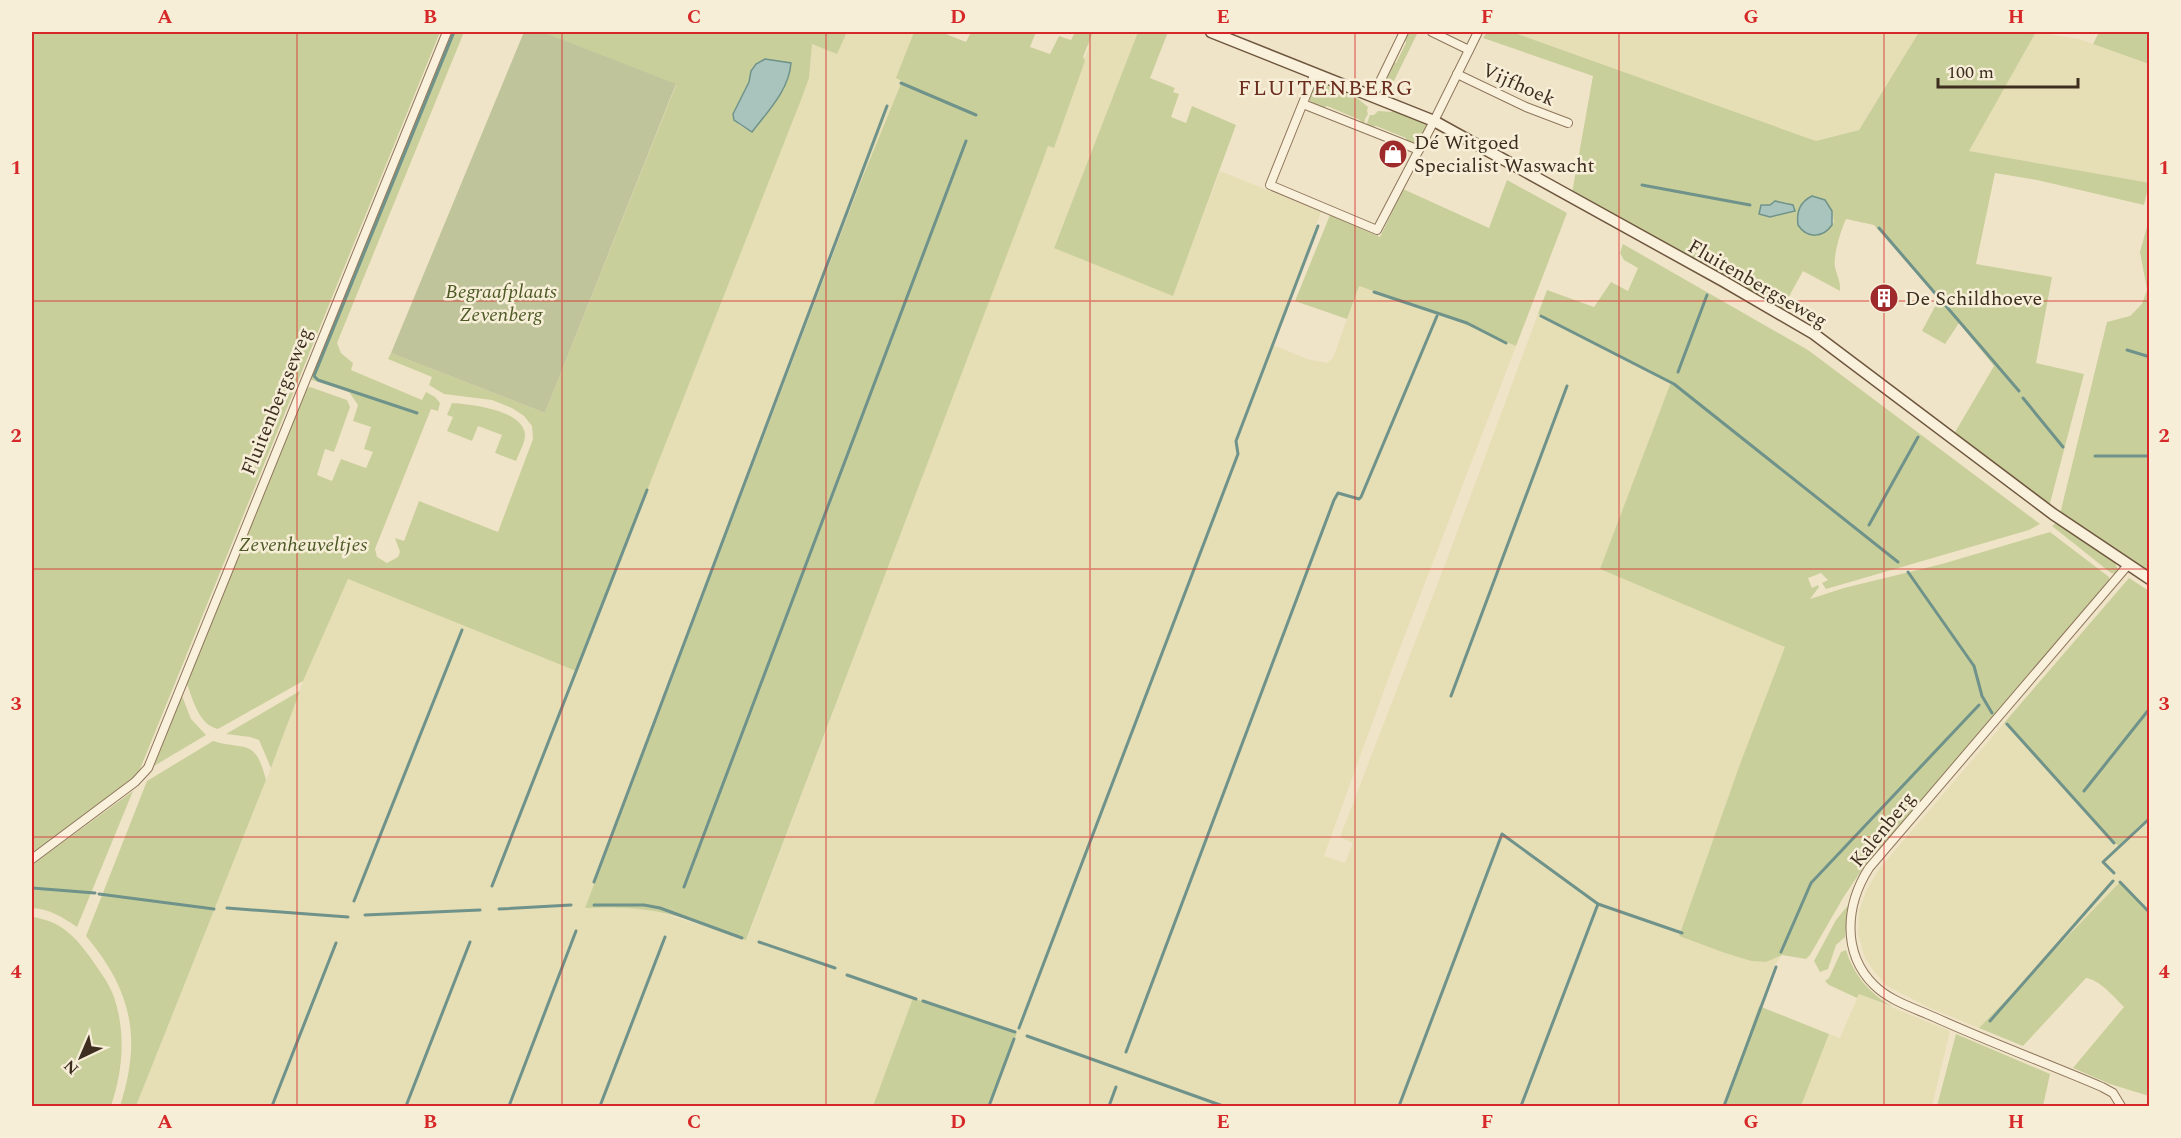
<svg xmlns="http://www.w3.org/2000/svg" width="2181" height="1138" font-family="Spectral,serif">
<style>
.farmland{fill:#e6deb5}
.green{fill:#c9cf9b;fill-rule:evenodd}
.cemetery{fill:#bfc49a}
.water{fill:#a9c4bc;stroke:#6f938a;stroke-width:1.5}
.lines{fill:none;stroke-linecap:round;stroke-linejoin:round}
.stream{stroke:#6f938a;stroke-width:3}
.street-casing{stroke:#8d765c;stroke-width:10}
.secondary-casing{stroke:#6f573f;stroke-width:13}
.street{stroke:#faf1dc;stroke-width:8}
.secondary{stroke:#faf1dc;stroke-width:10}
.grid{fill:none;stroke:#d62828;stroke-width:1.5;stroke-opacity:0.55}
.labels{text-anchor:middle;stroke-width:5;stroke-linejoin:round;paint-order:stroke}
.street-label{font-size:20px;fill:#3d2e20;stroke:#f7eed8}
.poi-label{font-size:20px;fill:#3d2e20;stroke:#f7eed8;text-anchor:start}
.park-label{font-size:20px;font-style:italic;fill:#4d5a26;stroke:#f7eed8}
.quarter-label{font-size:22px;letter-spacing:1.5px;fill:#6b2e1e;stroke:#f7eed8}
.neatline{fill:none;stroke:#d62828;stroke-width:2}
.grid-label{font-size:20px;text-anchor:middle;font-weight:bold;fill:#d62828}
</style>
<rect width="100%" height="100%" fill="#f0e4c8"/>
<g class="farmland">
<path d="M847,32h67l-17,46 5,2 -43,106 -274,722 38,-1 32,4 92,28 301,-793 6,2 31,-87 -2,-4h2l4,-10 -2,-1 6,-14h45l-84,215 119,48 47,-124 101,41 -48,133 34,14 20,4 6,-5 26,-72 81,28 76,32 -126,328 -66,182 21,7 8,-20 -13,-6 109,-283 89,-240 133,68 -71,187 186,78 -46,117 -61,172 43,16 29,9 15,1 16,-7 -9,13 -49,138h-735l28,-73 -104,-35 -40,108h-737l145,-363 22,-62 45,-102 228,92 225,-571 8,-22 3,-35 25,10z"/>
<path d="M1512,32h407l-60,98 -43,11z"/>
<path d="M2036,32l43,7 70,25v119l-180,-32z"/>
<path d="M2004,723l113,123 32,-30v95l-29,-29 -141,146 -51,-21 -41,-21 -14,-16 -8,-12 -7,-24 1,-23 7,-20 13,-22z"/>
<path d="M1859,994l91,37 -18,75h-131l28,-72 11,4z"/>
</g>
<g class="green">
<path d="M32,32h408l-302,742 -106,80z"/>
<path d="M449,32h15l-127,311 4,10 12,10 -2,7 71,30 4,-8 9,5 5,6 -2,8 -7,-2 -56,140 2,8 10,6 11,-6 2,-5 -5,-14 9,3 15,-40 79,31 35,-93 -1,-13 -8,-10 -12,-8 -20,-8 -48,-6 -15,-9 3,-8 -44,-18 3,-6 154,60 131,-328 -133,-53h304l-10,22 -25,-10 -3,34 -8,22 -225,571 -228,-92 -45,102 -85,48c-19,-4 -25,-29 -31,-45l118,-295 5,-2 37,13 3,7 -16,45 -9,-3 -8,26 15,6 9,-22 25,9 7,-16 -9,-3 7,-22 -18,-6 5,-16 -9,-13 -40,-13zM751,71l1,61 -13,-7 -6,-11 16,-32z"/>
<path d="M914,32h27l25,10 5,-10h65l-6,15 20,7 9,-18 12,4 4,-8h18l-10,25 2,4 -31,87 -6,-2 -5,14 -297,780c-30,-11 -61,-23 -92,-29 -23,-4 -46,-4 -69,-3l274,-722 43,-105 -6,-3z"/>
<path d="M1138,32h30l-18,46 25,10 -2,4 6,2 -8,23 15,6 6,-17 44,19 -63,171 -119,-48z"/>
<path d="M1409,32h9l-30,61 -7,-3 12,-28 3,1 10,-20 -1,-4z"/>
<path d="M1487,32h25l304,109 43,-11 60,-98h117l-67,119 181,32 -1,9h-2l-3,13 -107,-25 -42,-7 -19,91 76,13 -16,86 48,11 -35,133 -95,-73 40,-68 -35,-43 -14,21 -23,-13 17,-32 -65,-74 -28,-6c-5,11 -13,36 -11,48 2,9 6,15 5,24l-37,-20 -21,38 -210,-116 21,-117 -110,-38zM1775,201l14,2 6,8 -25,6 -11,-6 2,-7 9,1zM1804,201l28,10 2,11 -8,10 -28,-15z"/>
<path d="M2099,32h50v32l-56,-20z"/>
<path d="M1318,80l40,14 -1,4 11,9 -1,4 1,3 -3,5 -1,6 -4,-5 -33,-14 -5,2 -12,-7c-2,-6 3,-17 8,-21z"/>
<path d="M1394,108l30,13 3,7c-6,11 -5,19 -19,15l-2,-5 -30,-12 -5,2 -5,-2 4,-11h4l4,-4 14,1z"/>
<path d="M1507,180l60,33 -51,133 -76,-32 -81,-28 -12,33 -52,-18 35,-86 50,22 23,-48 86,39z"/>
<path d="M2149,219v354l-89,-59 47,-192 23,-6 12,-12 5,-14 -7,-38z"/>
<path d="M1623,244l185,106 232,174 -11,6 -203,59 -4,-6 6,-3 -7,-7 -13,5 4,10 6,-3 1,2 -9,12 34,-11 98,-24 108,-32 59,45 1,5 -249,289 -18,27 -33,57 -4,4 -24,-4 -16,7 -15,-1 -29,-9 -43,-16 61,-172 45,-117 -185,-78 71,-187 -133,-68 9,-24 47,17 17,-25 17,9 10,-23 -14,-8 -4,-7z"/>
<path d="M452,403c18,1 72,7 73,32 0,8 -6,18 -9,26l-21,-8 7,-18 -24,-9 -6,15 -25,-10 6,-14 -6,-2z"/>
<path d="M2056,523l59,40 3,7 -2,4 -5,-1 -59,-47z"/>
<path d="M2129,578l20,13 1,225 -32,30 -114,-123z"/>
<path d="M300,691l-29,77 -12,-28 -9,-3 -24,-3z"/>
<path d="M182,696l9,23 15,16 -52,31z"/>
<path d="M213,741c35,10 42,-3 53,39l-130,326h-16c22,-68 12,-115 -34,-170l61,-155z"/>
<path d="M133,791l-56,136c-15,-10 -27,-18 -45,-19v-43z"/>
<path d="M2120,882l29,29v185l-39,-12 -37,-16 51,-61c-10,-10 -24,-27 -38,-29l-63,68 -44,-18z"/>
<path d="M1849,904l-4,33 -9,8 -8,24 -8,3 -6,-11 22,-41z"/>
<path d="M32,917c28,4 42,18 58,40 9,13 19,26 24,40 12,36 9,74 -3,109h-79z"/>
<path d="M1846,950c8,26 24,44 47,57l-34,-13 -2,4 -28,-13 -4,-4 4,-3 12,-26z"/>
<path d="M913,998l104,35 -28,73h-116z"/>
<path d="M1759,1006l70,28 -28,72h-77z"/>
<path d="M1956,1034l94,40 -7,32h-106z"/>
</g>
<path class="cemetery" d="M524,32h19l133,52 -131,329 -154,-60z"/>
<g class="water">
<path d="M765,59l26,4c-2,27 -23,48 -39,69l-18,-12 -1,-6 16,-32 2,-11 5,-7z"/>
<path d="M1812,196l13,4 7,11v14c-9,13 -25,14 -34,0 -2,-13 2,-23 14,-29z"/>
<path d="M1775,201l18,4 2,6 -25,6 -11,-3 2,-9h9z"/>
</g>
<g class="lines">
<g class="stream">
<path d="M901,83l75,32"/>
<path d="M1642,185l108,20"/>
<path d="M1879,228l140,163"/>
<path d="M1374,292l93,31 39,20"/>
<path d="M1541,316l133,68 224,178"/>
<path d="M2127,350l23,7"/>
<path d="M1678,372l29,-77"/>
<path d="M2023,398l40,49"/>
<path d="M417,413l-99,-33 -4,-4 140,-344"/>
<path d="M2095,456h55"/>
<path d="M1869,525l49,-88"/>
<path d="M1908,572l66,94 8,30 10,17"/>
<path d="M1451,696l116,-310"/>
<path d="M2007,724l107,119"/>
<path d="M2084,791l66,-83"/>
<path d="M2114,873l-11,-11 47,-44"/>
<path d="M594,882l293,-776"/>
<path d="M2120,882l30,31"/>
<path d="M492,886l155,-396"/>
<path d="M684,887l282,-746"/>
<path d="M32,888l63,5"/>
<path d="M99,894l115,15"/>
<path d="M354,901l108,-271"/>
<path d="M594,905h50l16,3 82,30"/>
<path d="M227,908l121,9"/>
<path d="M499,909l72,-4"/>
<path d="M365,915l115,-5"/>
<path d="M759,942l76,26"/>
<path d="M1781,952l30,-69 168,-178"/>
<path d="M847,975l69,24"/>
<path d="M923,1001l92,31"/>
<path d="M1990,1021l123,-140"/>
<path d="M1019,1028l219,-574 -2,-13 82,-215"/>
<path d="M1027,1036l196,70"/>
<path d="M1126,1052l208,-552 4,-7 21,6 2,-2 76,-181"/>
<path d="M272,1106l64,-163"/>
<path d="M406,1106l64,-164"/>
<path d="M509,1106l67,-175"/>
<path d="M600,1106l65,-169"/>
<path d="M989,1106l25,-67"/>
<path d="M1109,1106l7,-19"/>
<path d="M1399,1106l103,-272 96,70 84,29"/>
<path d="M1521,1106l77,-202"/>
<path d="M1724,1106l52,-139"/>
</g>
<g class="street-casing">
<g id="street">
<path d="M1432,32l37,18"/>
<path d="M1315,73l-45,112 107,45 57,-109 44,-89"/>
<path d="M1457,74l69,33 42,16"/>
<path d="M1373,96l31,-64"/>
<path d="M1303,104l116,46"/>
<path d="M32,859l103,-77 13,-14 299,-736"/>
<path d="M2121,1106l-8,-13 -11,-6c-56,-24 -113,-45 -168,-70 -20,-9 -44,-16 -60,-32 -33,-33 -28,-81 -5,-117l259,-303"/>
</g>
</g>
<g class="secondary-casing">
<path id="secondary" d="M1211,32l223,89 289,160 91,53 239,180 97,65"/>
</g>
<use href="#street" class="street"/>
<use href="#secondary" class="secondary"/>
</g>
<path class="grid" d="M297,32v1074M562,32v1074M826,32v1074M1090,32v1074M1355,32v1074M1619,32v1074M1884,32v1074M32,301h2118M32,569h2118M32,837h2118"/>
<defs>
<g id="shop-disc" transform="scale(1.5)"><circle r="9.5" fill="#9e2a2b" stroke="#f7eed8"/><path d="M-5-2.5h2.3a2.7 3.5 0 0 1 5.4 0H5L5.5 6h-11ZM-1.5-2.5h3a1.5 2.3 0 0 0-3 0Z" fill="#fff"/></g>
<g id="building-disc" transform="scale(1.5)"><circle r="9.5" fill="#9e2a2b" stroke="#f7eed8"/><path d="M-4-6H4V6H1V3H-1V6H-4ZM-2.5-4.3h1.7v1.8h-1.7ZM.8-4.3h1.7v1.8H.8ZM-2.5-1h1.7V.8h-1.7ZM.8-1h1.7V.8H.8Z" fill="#fff"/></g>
</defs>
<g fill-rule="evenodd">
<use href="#shop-disc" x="1393" y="154"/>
<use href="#building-disc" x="1884" y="298"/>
</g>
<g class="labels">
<g class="street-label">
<text transform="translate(1519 84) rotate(24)" y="7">Vijfhoek</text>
<text transform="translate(1758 283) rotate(30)" y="7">Fluitenbergseweg</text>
<text transform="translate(276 401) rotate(-68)" y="7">Fluitenbergseweg</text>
<text transform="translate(1882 829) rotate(-51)" y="7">Kalenberg</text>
</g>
<g class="poi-label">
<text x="1414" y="149">Dé Witgoed<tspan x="1414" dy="23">Specialist Waswacht</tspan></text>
<text x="1905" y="305">De Schildhoeve</text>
</g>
<g class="park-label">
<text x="501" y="298">Begraafplaats<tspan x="501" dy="23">Zevenberg</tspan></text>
<text x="303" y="551">Zevenheuveltjes</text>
</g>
<g class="quarter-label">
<text x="1326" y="95">FLUITENBERG</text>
</g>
</g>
<rect width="2181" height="1138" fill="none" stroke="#f7eed8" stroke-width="66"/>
<g transform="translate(81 1057) rotate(224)" stroke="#f7eed8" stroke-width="4.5" paint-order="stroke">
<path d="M0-4.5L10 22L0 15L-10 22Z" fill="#3d2e20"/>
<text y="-9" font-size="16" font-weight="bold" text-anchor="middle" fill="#3d2e20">N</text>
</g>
<path d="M1938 78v9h140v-9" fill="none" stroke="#3d2e20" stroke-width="3"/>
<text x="1947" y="78" font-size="18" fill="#3d2e20" stroke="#f7eed8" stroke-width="4.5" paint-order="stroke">100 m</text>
<rect x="33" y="33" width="2115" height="1072" class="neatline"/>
<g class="grid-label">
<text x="165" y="23">A</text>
<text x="430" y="23">B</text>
<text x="694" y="23">C</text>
<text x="958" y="23">D</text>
<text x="1223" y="23">E</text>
<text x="1487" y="23">F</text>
<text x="1751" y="23">G</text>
<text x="2016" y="23">H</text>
<text x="16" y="174">1</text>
<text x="2164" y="174">1</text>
<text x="16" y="442">2</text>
<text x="2164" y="442">2</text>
<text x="16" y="710">3</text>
<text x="2164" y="710">3</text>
<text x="16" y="978">4</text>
<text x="2164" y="978">4</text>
<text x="165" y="1128">A</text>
<text x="430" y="1128">B</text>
<text x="694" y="1128">C</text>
<text x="958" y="1128">D</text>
<text x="1223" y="1128">E</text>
<text x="1487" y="1128">F</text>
<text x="1751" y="1128">G</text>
<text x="2016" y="1128">H</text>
</g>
</svg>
